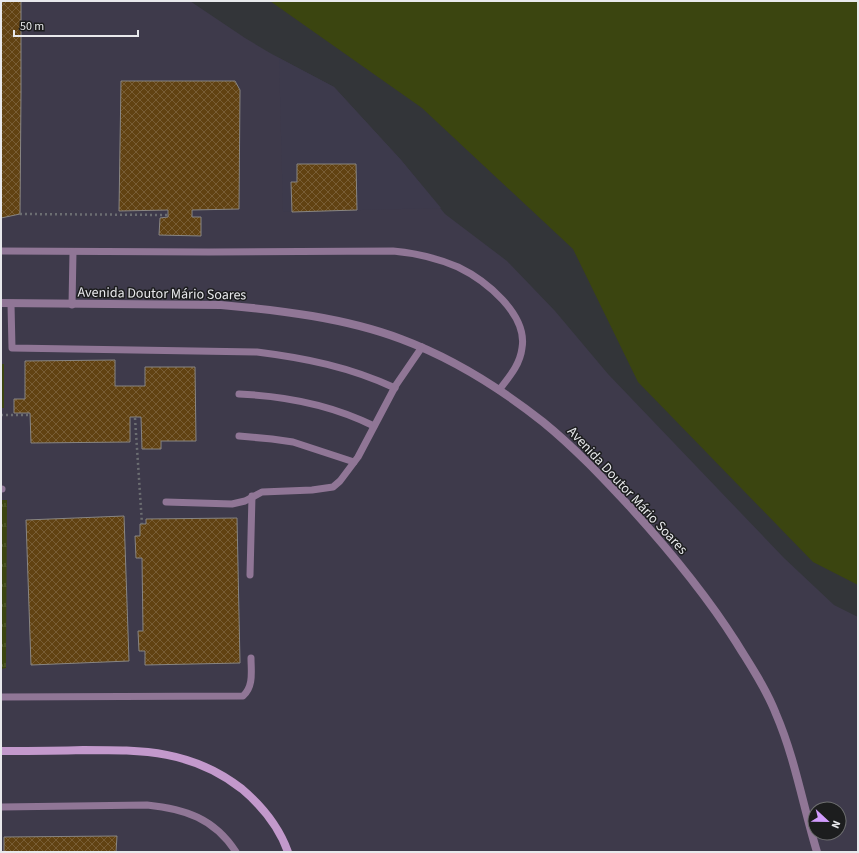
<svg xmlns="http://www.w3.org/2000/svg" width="859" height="853" font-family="'Source Sans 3',sans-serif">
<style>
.commercial{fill:#3e3a4b;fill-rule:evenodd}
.education{fill:#3d3a4c}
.green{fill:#3b4510}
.park{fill:url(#park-tufts)}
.building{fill:url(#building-cross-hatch);stroke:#888582}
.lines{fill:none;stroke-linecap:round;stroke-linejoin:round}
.path{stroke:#6c6e72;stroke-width:2.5;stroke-dasharray:2 3;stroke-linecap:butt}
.service{stroke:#907696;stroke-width:7}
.minor{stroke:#907696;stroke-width:8}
.secondary{stroke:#c399cc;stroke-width:8}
.labels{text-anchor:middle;stroke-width:3;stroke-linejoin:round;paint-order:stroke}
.street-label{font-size:14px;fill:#e8e9ec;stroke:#1c1d1e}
</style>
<defs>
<pattern id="park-tufts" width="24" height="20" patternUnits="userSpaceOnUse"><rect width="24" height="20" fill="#3b4510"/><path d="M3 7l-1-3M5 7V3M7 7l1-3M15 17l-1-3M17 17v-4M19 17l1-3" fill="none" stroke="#576033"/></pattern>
<pattern id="building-cross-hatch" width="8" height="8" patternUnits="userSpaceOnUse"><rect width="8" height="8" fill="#614212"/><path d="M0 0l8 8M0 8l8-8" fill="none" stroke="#785d35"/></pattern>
</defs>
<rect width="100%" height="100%" fill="#333539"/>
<path class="commercial" d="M1,1h189l55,37 25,15 64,34 67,73 44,54 62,47 48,50 53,63 176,184 50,47 24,12v235h-857zM815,809h24v24h-24z"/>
<path class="education" d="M279,58l55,29 67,73 40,48 -158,4z"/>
<g class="green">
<path d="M270,1h588v584l-45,-23 -175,-180 -65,-133 -151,-141z"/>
<rect x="1" y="364" width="3" height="44"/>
</g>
<path class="park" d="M1,500h6l-1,168 -5,1z"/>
<g class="building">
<path d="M1,1h20v93l-1,120 -19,4v17z"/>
<path d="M121,81h114l5,9 -1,119 -47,1v7h9v19l-42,-1 1,-17 8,-1v-7l-49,1z"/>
<path d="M297,164h59l1,46 -65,2 -1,-30h6z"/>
<path d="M115,360v26h30v-19h50l1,74h-35v8h-19l-1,-32h-11v25l-99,1 -1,-30h-16v-14h11v-38z"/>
<path d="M124,516l5,145 -98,4 -5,-145z"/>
<path d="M237,518l3,145 -95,2v-14h-6l-1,-20h5l-1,-73h-6l-1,-22h5v-12h6v-5z"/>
<path d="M117,836l-1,16h-112v-15z"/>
</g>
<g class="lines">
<g class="path">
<path d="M20,214l148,1"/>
<path d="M1,415h29"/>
<path d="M135,418l7,106"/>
</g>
<g class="service">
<path d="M1,251l208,1 184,-1c22,2 44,7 65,16 27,13 70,47 64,81 -2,17 -13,29 -23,42"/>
<path d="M11,304l1,44 245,4c48,6 93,15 138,36"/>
<path d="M72,305l1,-53"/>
<path d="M239,394c47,2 93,11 135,32"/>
<path d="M239,436l33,3 21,3 61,20"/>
<path d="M1,489h1"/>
<path d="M166,502l66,2 13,-3 17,-9 50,-2 21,-3 7,-6 18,-24 38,-72 26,-38"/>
<path d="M250,575l2,-79"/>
<path d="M1,697l242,-1c11,-10 8,-25 8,-38"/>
<path d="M1,807l146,-2c38,4 67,13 89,47"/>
</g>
<path class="minor" d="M1,303l220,2c58,5 125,13 180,34 51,19 99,49 142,83 32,26 60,56 88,86 38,42 74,85 105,134 14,23 30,46 40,72 19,44 27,92 41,138"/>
<path class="secondary" d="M1,751c27,0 55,0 82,-1 61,0 109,0 159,39 20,17 37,38 46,63"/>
</g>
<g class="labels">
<g class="street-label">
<text transform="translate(162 293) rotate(1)" y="5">Avenida Doutor Mário Soares</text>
<text transform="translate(628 490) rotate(47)" y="5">Avenida Doutor Mário Soares</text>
</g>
</g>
<rect width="859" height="853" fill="none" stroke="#e8e9ec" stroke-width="4"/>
<g transform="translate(827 821) rotate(112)"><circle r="19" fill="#1c1d1e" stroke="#6e6f70"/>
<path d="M0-3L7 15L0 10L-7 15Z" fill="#d29cfd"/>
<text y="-6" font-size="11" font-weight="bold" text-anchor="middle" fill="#e8e9ec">N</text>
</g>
<path d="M14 30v6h124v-6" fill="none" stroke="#e8e9ec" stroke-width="2"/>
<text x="20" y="30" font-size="12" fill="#e8e9ec" stroke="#1c1d1e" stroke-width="3" paint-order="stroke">50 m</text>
</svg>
